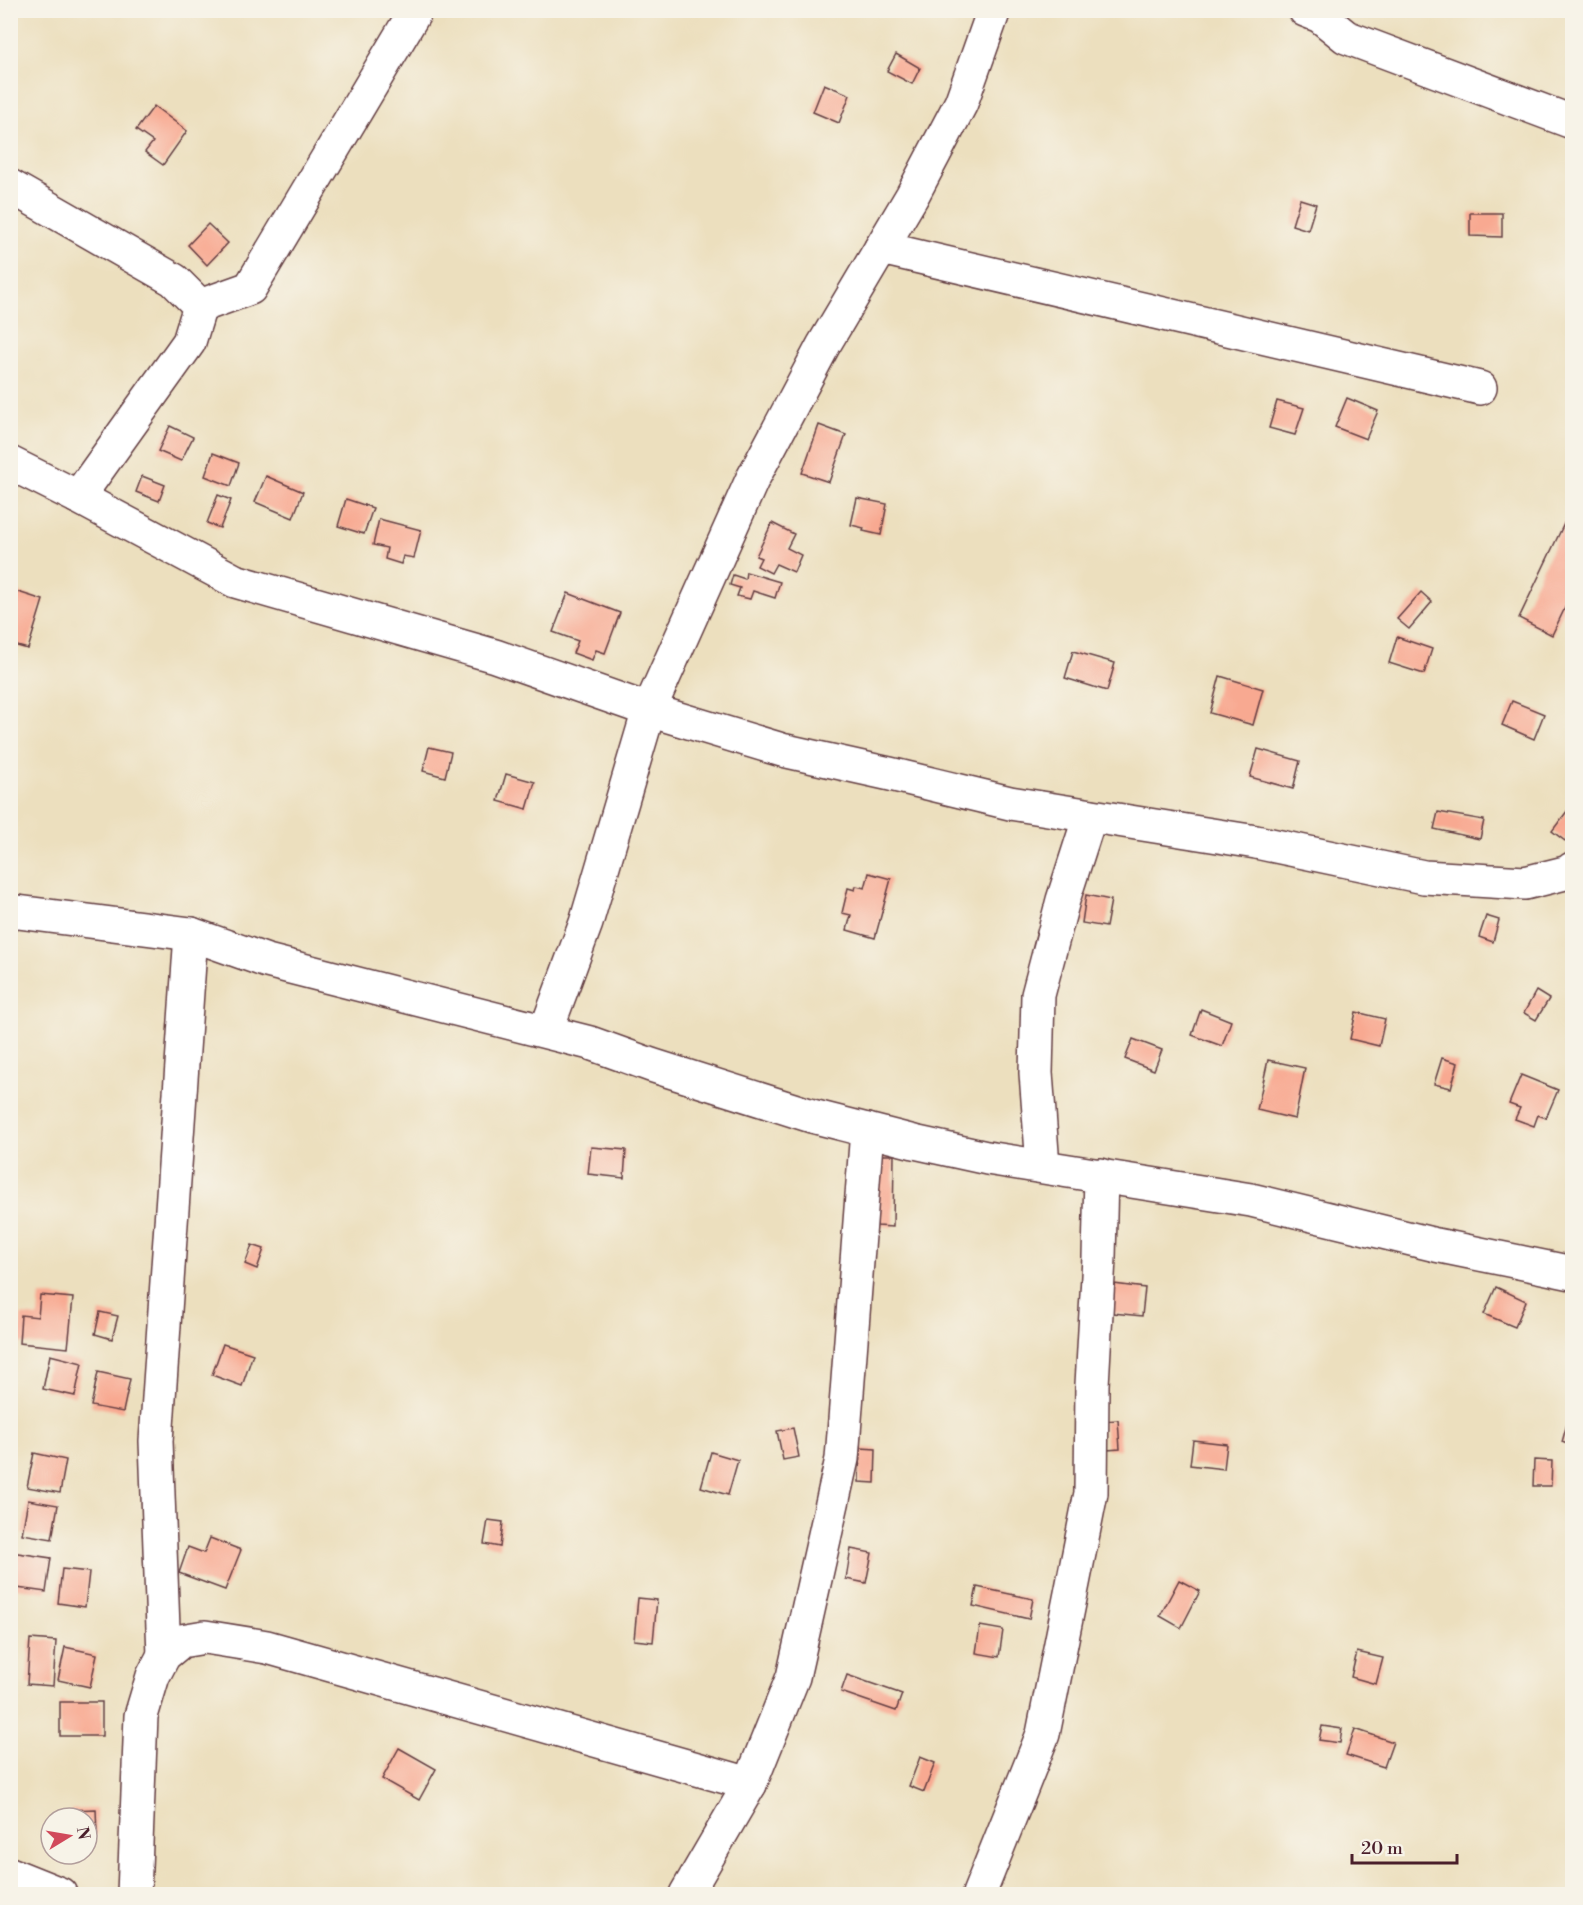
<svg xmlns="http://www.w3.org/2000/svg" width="1583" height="1905" font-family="'Libre Bodoni',serif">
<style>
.building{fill:#f8a991}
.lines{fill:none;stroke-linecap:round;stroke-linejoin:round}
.street-casing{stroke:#623c41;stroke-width:36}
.street{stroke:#fff;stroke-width:33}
</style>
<rect width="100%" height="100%" fill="#f7f3e8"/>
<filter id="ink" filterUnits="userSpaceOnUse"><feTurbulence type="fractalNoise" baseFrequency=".0167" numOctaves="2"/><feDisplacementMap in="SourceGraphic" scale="12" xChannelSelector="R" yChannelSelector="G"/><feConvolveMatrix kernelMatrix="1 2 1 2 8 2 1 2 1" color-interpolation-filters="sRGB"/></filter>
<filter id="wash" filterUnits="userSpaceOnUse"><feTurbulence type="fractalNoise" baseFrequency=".008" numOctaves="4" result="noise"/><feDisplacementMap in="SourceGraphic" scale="24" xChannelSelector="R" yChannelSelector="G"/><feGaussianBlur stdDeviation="1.35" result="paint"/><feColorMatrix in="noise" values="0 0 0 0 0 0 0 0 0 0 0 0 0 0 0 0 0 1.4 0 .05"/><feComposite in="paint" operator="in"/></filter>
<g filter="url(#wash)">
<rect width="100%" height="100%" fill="#ecdfbe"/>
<g id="blocks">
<g class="building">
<path d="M896,54l24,14 -8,16 -25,-13z"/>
<path d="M824,84l26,11 -11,28 -26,-11z"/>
<path d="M154,106l33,25 -24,34 -18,-13 8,-10 -17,-12z"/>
<path d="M1300,199l16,5 -8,26 -16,-5z"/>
<path d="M1470,213h32v24l-32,-1z"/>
<path d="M208,224l20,19 -21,22 -19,-20z"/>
<path d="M1347,398l31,13 -12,28 -31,-12z"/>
<path d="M1277,401l27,7 -9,27 -26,-7z"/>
<path d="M819,425l27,10 -17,47 -27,-9z"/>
<path d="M170,426l23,11 -12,24 -23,-10z"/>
<path d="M213,453l26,10 -8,23 -26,-10z"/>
<path d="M142,476l23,9 -6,16 -23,-9z"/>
<path d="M266,476l37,16 -10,26 -38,-16z"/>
<path d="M218,495l13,5 -11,28 -13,-5z"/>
<path d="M857,498l30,6 -6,31 -18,-4 1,-3 -13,-3z"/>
<path d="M346,499l27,9 -9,26 -26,-8z"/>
<path d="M1572,507v86l-20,42 -33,-17z"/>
<path d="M379,519l42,11 -7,28 -11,-2 -2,8 -16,-5 2,-11 -14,-3z"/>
<path d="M772,523l22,11 -7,14 14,7 -7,17 -18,-8 -5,9 -14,-7 4,-8 -5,-2z"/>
<path d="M746,572l34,10 -5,16 -22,-7 -3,8 -13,-3 3,-8 -10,-3 3,-10 12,4z"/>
<path d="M15,591l28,9 -15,49 -18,-5v-35z"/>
<path d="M1421,592l11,10 -23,27 -12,-10z"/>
<path d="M568,593l52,20 -15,40 -9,-3 -4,10 -19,-7 5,-12 -25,-9z"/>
<path d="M1397,637l35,12 -8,25 -35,-11z"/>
<path d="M1073,651l42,12 -8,28 -42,-13z"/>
<path d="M1220,676l43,13 -10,36 -43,-12z"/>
<path d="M1512,701l32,13 -10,25 -32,-14z"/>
<path d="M429,747l22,5 -6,25 -22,-6z"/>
<path d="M1258,749l42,12 -7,28 -43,-12z"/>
<path d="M506,774l29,8 -8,27 -29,-8z"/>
<path d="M1571,806l1,1v25l-7,9 -13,-10z"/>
<path d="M1438,812l46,8 -4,19 -46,-10z"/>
<path d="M869,873l22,6 -16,59 -28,-8 4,-15 -9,-2 6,-25 7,2 1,-4 9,2z"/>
<path d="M1086,895l25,5 -5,27 -24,-4z"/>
<path d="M1486,916l13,4 -6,22 -14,-5z"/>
<path d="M1536,991l13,8 -13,21 -12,-7z"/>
<path d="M1201,1009l30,12 -9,25 -30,-11z"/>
<path d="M1356,1012l29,7 -6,27 -29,-7z"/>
<path d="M1133,1039l29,11 -8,20 -29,-11z"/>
<path d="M1442,1058l16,5 -7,25 -17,-4z"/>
<path d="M1268,1060l37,8 -10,51 -38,-9z"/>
<path d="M1521,1075l37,15 -12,28 -8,-3 -4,11 -19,-7 5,-11 -11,-4z"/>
<path d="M591,1147l35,3 -2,28 -36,-4z"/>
<path d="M879,1155h15l-1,72 -16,-1z"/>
<path d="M252,1245l12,4 -7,20 -12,-5z"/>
<path d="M1106,1283l39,5 -3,28 -39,-4z"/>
<path d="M1496,1287l30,14 -11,26 -31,-13z"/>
<path d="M40,1295l33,3 -5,50 -49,-5 2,-28 17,2z"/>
<path d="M100,1312l18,4 -6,23 -17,-5z"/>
<path d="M223,1344l30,10 -11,32 -30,-11z"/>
<path d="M50,1355l32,8 -7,33 -32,-7z"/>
<path d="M98,1372l32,7 -7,33 -32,-6z"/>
<path d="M1572,1406v40l-10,-4z"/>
<path d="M1118,1420l2,29 -13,1 -3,-29z"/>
<path d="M793,1428l6,29 -16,3 -6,-29z"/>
<path d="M1193,1440l34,4 -3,25 -34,-4z"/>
<path d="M860,1448l16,1 -1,34 -16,-1z"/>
<path d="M711,1452l27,8 -10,35 -27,-8z"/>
<path d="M34,1453l32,7 -6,33 -33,-6z"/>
<path d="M1534,1460l18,1 -1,25h-18z"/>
<path d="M28,1500l30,5 -6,34 -30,-5z"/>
<path d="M488,1520l15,2 -3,25 -16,-3z"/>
<path d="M210,1538l31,12 -16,40 -46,-17 9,-26 16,6z"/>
<path d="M851,1549l21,4 -6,30 -20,-4z"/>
<path d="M11,1552l40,6 -5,34 -36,-5z"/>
<path d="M62,1569l27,3 -4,35 -27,-4z"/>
<path d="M1179,1580l21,11 -19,37 -21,-12z"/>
<path d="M977,1587l56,12 -4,20 -56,-13z"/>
<path d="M638,1598l19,2 -4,42 -19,-2z"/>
<path d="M980,1626l23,4 -4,27 -23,-4z"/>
<path d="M30,1639l26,2 -3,45 -26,-2z"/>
<path d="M65,1647l32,7 -7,33 -32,-7z"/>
<path d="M1357,1652l26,6 -7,26 -25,-7z"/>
<path d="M847,1675l55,19 -6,17 -55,-19z"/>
<rect x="60" y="1702" width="42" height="34"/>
<path d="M1322,1726l20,3 -2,14 -21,-3z"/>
<path d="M1355,1729l38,13 -9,25 -38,-12z"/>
<path d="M399,1748l37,21 -17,31 -37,-21z"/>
<path d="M920,1757l15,6 -11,29 -15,-6z"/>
<path d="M96,1809l1,26h-10v-17h-16v-8z"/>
</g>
</g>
</g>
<g filter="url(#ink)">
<use href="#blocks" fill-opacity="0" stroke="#623c41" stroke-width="1.5"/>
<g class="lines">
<g class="street-casing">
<g id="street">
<path d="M1305,10l15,6 26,21 226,85"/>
<path d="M10,186l164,94 26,26 -11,36 -111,155"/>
<path d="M881,248l599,140"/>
<path d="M200,306l50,-18 166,-278"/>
<path d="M10,463l68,34 157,84 260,75 154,54 133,40 108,24 120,29 246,39 168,35 101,6 44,-11 3,-3"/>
<path d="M10,911l181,23 76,27 323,82 61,22 161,51 102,26 73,16 264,42 185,45 136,28"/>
<path d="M546,1031l40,-108 63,-213 103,-230 71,-134 89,-150 49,-93 33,-93"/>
<path d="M1043,1166l-7,-93 2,-78 25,-95 27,-84"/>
<path d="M164,1655l-8,-214 35,-507"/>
<path d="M10,1874l50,20"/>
<path d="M134,1894l7,-178 12,-40 11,-21 17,-14 24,-4 62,10 483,137"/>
<path d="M686,1894l64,-110 43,-107 49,-218 25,-329"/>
<path d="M979,1894l64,-160 48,-241 1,-108 7,-127 2,-83"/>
</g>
</g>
<use href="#street" class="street"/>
</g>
</g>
<rect width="1583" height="1905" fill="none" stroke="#f7f3e8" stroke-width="36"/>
<g transform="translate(69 1836) rotate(79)"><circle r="28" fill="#f7f3e8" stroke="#b29e9c" stroke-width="1.5"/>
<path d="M0-4.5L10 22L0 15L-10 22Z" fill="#d1495b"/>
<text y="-9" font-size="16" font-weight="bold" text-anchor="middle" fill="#4a1f2b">N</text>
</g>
<path d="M1352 1854v9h105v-9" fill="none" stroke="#4a1f2b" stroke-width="3"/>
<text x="1361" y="1854" font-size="18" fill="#4a1f2b" stroke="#f7f3e8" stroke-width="4.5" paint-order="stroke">20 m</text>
</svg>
